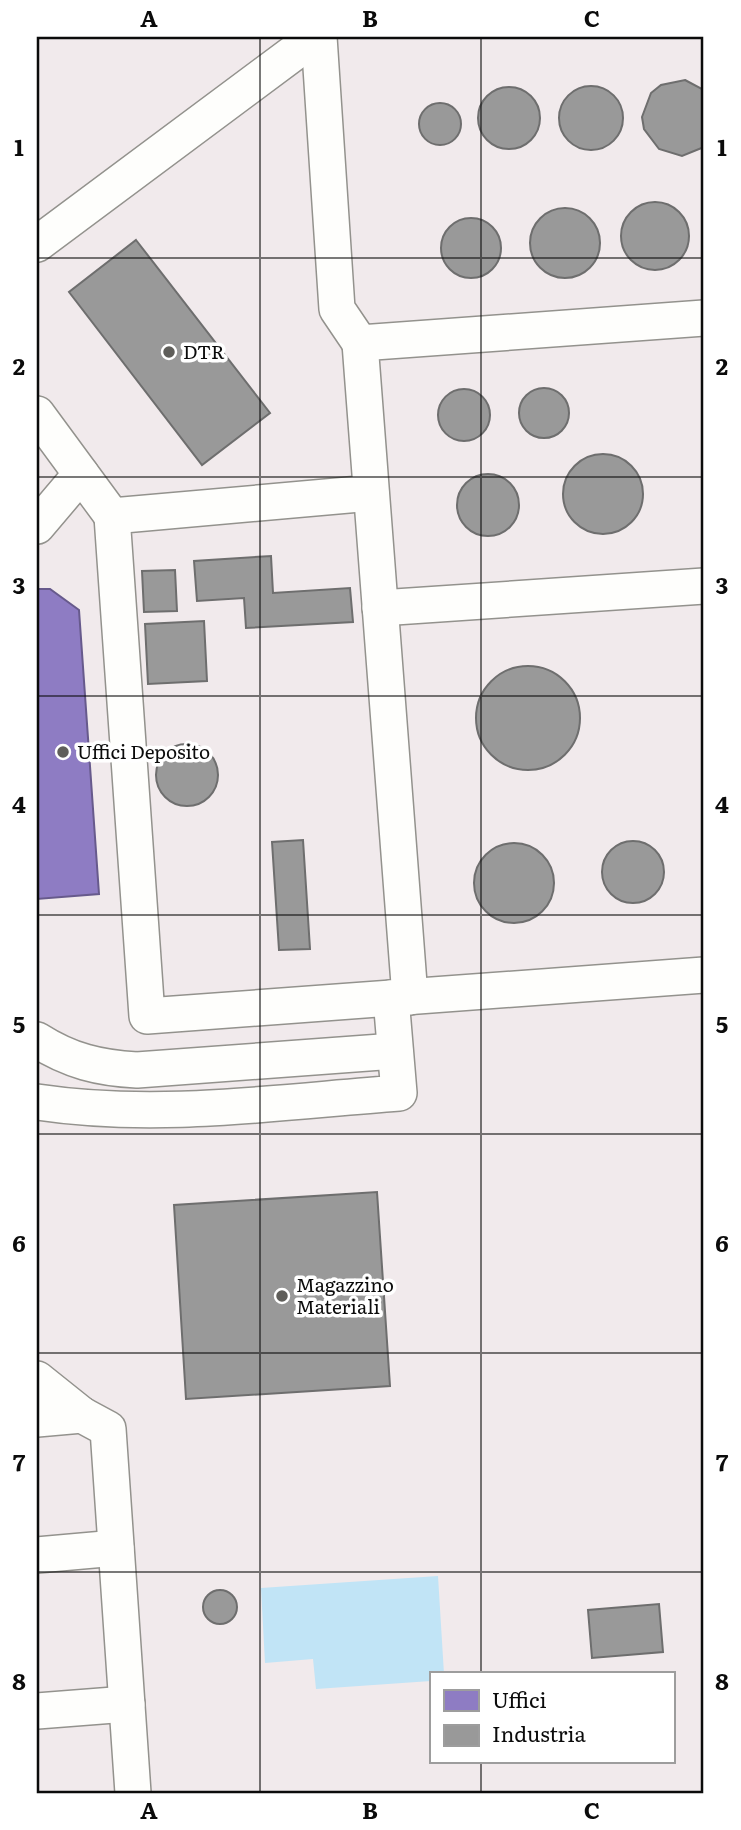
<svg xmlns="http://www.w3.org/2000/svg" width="741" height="1830" font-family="Literata,serif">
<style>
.industrial{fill:#f1eaec;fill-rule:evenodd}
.water{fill:#c1e4f6}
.offices{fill:#8e7cc3;stroke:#675a8c;stroke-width:2}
.industry{fill:#999;stroke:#6e6e6e;stroke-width:2}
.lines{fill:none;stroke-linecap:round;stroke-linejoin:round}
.minor-casing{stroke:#93928d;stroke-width:38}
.minor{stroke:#fefefc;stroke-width:35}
.grid{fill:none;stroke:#0b0b0b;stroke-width:2;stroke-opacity:0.55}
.poi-dot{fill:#5f5e5a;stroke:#fff;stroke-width:2.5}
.labels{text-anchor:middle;stroke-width:7;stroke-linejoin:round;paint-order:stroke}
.poi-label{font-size:19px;fill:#0b0b0b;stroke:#fff;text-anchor:start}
.neatline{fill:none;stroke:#0b0b0b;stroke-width:2.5}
.grid-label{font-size:23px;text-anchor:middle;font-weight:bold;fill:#0b0b0b}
</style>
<rect width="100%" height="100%" fill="#faf8ed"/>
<path class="industrial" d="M37,37h667v1756h-667zM431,1674h242v88h-242z"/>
<path class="water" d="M438,1576l6,98h-13v7l-115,8 -3,-30 -48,4 -4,-75z"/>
<path class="offices" d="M37,589h13l29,21 20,284 -62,5z"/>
<g class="industry">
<path d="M685,80l19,10v57l-22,9 -23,-7 -15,-20 -2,-12 9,-24 10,-8z"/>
<circle cx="591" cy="118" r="32"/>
<circle cx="509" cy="118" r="31"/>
<circle cx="440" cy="124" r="21"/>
<circle cx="655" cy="236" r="34"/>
<circle cx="565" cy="243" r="35"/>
<circle cx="471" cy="248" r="30"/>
<path d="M136,240l134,173 -68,52 -133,-173z"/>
<circle cx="544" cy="413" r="25"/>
<circle cx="464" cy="415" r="26"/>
<circle cx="603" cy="494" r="40"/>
<circle cx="488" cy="505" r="31"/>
<path d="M271,556l2,37 77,-5 3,34 -107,6 -2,-30 -47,3 -3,-40z"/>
<path d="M175,570l2,41 -33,1 -2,-41z"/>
<path d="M204,621l3,60 -59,3 -3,-60z"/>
<circle cx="528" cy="718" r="52"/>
<circle cx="187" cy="775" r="31"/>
<path d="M303,840l7,109 -31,1 -7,-108z"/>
<circle cx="633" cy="872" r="31"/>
<circle cx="514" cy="883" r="40"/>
<path d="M377,1192l13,194 -204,13 -12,-194z"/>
<circle cx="220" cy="1607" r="17"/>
<path d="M659,1604l4,48 -71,6 -4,-48z"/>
</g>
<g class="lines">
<g class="minor-casing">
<g id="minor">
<path d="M319,37l18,272 23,34"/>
<path d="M37,244l278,-207"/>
<path d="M37,414l75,102"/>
<path d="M371,493l-259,23 35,500 557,-41"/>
<path d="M37,526l44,-52"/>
<path d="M380,608l324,-22"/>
<path d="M410,997l-50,-654 344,-25"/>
<path d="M37,1040c33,21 62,28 100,30l258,-19"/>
<path d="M37,1102c120,18 241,0 362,-9l-8,-95"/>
<path d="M37,1379l45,36"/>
<path d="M37,1419l45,-4 26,14 25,364"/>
<path d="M37,1555l79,-7"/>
<path d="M37,1711l90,-7"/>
</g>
</g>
<use href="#minor" class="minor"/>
</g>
<path class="grid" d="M260,37v1756M481,37v1637M37,258h667M37,477h667M37,696h667M37,915h667M37,1134h667M37,1353h667M37,1572h667M481,1762v31"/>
<g class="poi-dot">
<circle cx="169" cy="352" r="7"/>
<circle cx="63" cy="752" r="7"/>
<circle cx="282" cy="1296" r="7"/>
</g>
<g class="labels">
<g class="poi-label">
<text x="183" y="359">DTR</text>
<text x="77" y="759">Uffici Deposito</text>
<text x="296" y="1292">Magazzino<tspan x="296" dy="22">Materiali</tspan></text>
</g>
</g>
<rect width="741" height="1830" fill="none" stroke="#ffffff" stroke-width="77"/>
<rect x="430" y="1672" width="245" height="91" fill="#ffffff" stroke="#9d9d9d" stroke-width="2"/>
<rect x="444" y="1690" width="35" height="21" fill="#8e7cc3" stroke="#9d9d9d" stroke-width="2"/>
<text x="492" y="1708" font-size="21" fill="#0b0b0b">Uffici</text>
<rect x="444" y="1725" width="35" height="21" fill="#999999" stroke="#9d9d9d" stroke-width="2"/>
<text x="492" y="1742" font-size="21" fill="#0b0b0b">Industria</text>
<rect x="38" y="38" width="664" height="1754" class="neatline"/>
<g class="grid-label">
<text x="149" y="27">A</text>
<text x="370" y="27">B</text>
<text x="592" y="27">C</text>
<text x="19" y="156">1</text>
<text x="722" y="156">1</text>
<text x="19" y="375">2</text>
<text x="722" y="375">2</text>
<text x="19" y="594">3</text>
<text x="722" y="594">3</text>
<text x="19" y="813">4</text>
<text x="722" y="813">4</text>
<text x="19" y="1033">5</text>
<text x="722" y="1033">5</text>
<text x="19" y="1252">6</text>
<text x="722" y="1252">6</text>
<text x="19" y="1471">7</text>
<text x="722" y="1471">7</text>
<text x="19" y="1690">8</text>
<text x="722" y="1690">8</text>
<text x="149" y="1819">A</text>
<text x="370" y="1819">B</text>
<text x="592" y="1819">C</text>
</g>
</svg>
